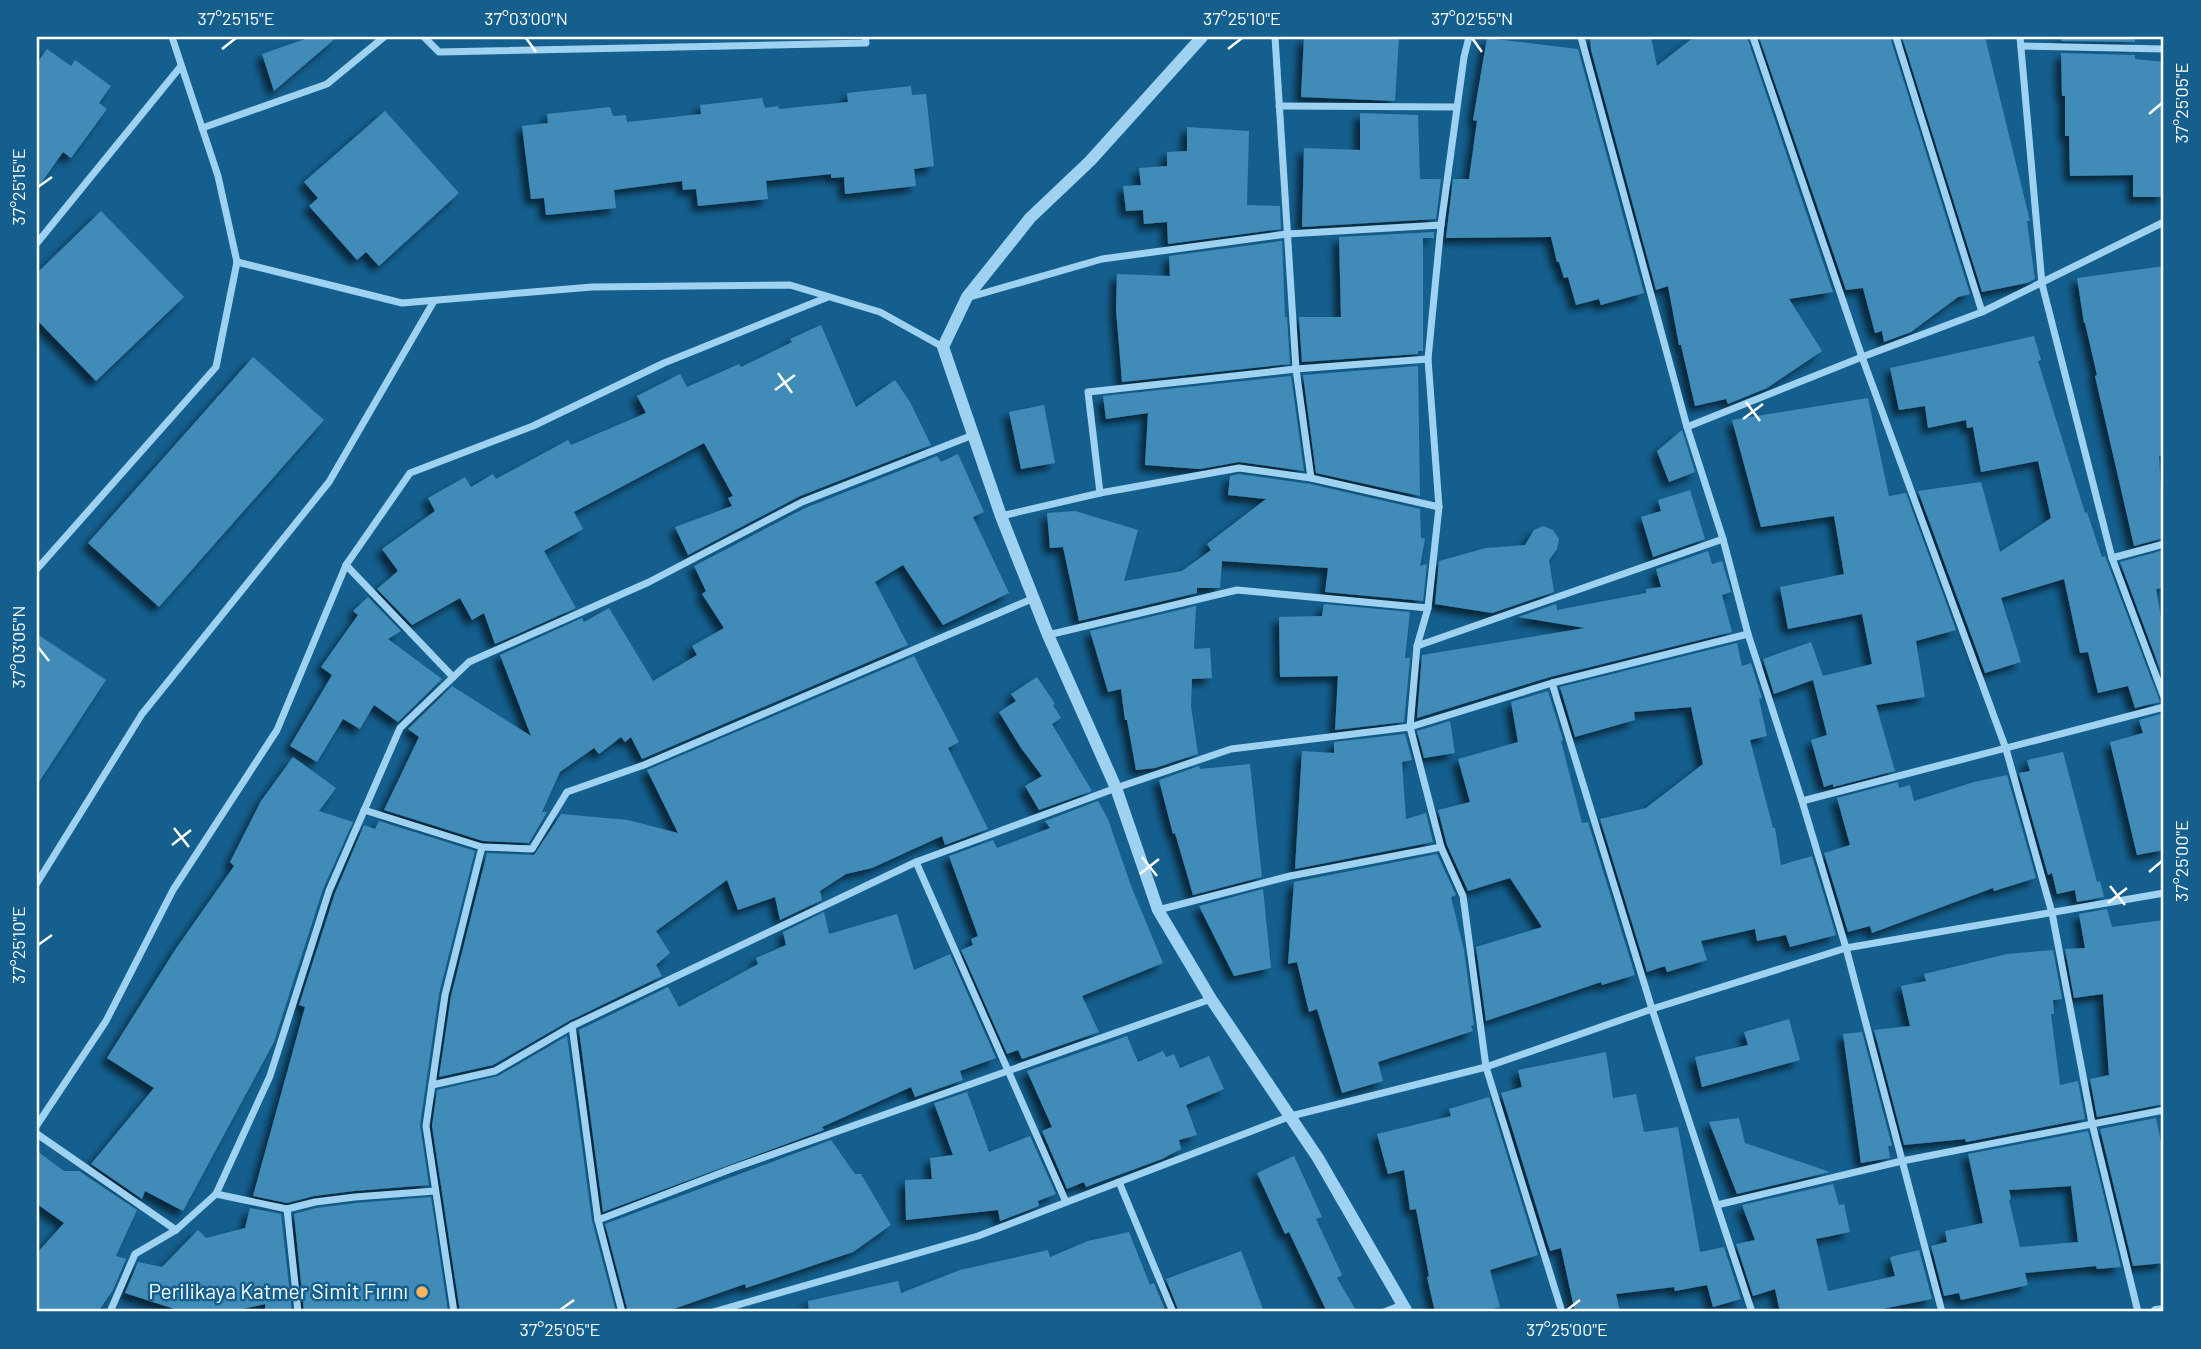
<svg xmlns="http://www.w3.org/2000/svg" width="2201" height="1349" font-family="Barlow,sans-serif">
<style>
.building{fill:#418bb8;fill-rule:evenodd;filter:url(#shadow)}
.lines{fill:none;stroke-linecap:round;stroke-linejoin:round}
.minor{stroke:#9ed2f0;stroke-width:7}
.tertiary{stroke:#9ed2f0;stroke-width:12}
.ticks{fill:none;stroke:#fff;stroke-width:2.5}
.poi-dot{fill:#ffb45e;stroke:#145f8e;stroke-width:2.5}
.labels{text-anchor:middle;stroke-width:5;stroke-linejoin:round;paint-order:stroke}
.poi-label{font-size:21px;fill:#fff;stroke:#145f8e;text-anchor:end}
.neatline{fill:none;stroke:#fff;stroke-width:2.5}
.ticks-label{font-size:18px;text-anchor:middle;fill:#fff}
</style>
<defs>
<filter id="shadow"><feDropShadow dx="-6" dy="6" stdDeviation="3.5" flood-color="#0009"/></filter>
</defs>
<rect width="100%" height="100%" fill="#145f8e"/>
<g class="building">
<path d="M311,37h26l-63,54 -12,-37z"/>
<path d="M1304,37h95l-4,64 -94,-4z"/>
<path d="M1590,37h61l6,29 37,-29h53l86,255 -44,7 33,52 -55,37 -39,16 -2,-5 -31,7 -14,-61h-2l-11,-59 -12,4 -65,-240z"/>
<path d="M1759,37h131l80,257 -12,3 -47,35 -27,10 -2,-11 -7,2 -12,-45 -17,2z"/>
<path d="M1902,37h83l45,184h-3l8,58 -8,4 -45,9z"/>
<path d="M2061,37h74v5l-74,-1z"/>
<path d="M1487,38l91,11 66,244 -43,12 -2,-6 -23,6 -8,-28 -4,1 -5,-16h-2l-6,-25 -105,1 7,-59h16l8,-58 -4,-1z"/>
<path d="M47,49l24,17 4,-6 36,26 -12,17 8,6 -36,49 -8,-6 -26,37v-126z"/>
<path d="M2061,53l74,2v4l29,3 -3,62h3v73h-31v-22l-63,1 -1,-40h-4v-40h-3z"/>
<path d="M911,86l1,9 14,-1 8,72 -20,3 2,17 -71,8 -1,-17 -13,1v-4l-65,7 2,18 -70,7 -2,-17 -13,1 -1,-9 -68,9 2,18 -70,7 -2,-17 -13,1 -9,-73 26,-3 -1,-9 63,-7 3,9 13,-1 1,7 74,-8 -1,-9 62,-7 3,10 13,-2 1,3 69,-7 -1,-9z"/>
<path d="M385,111l74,82 -80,73 -13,-14 -9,8 -48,-54 9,-8 -14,-16z"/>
<path d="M1360,113l58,2 2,64h21l-5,40 -134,8 2,-79 56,2z"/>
<path d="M1187,127l62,4 -2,74 33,1 1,23 -113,15 -1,-22 -23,2 -1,-14 -17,1 -3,-25 18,-1 -2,-17 28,-2v-14l20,-1z"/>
<path d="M101,211l83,86 -88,84 -59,-61v-47z"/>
<path d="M1434,232v6h-11v113h-5v3l-116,8 -3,-45h42l-2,-80z"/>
<path d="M1282,241l3,76h2l3,47 -168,18 -6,-73 1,-35 53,2 -1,-20z"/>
<path d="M2164,266v189l-5,1 5,82 -30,8 -39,-170 2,-1 -12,-52h-1l-7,-45z"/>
<path d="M821,325l35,82 39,-27 15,22 21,43 -131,51 -112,59 -13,-28 57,-21 -4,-8 5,-2 -29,-53 -130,69 9,17 -39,22 32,57 -81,36 -11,-31 -12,7 -12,-22 -48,27 -35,-36 21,-18 -16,-22 53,-38 -7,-13 37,-21 6,10 22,-13 3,5 72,-39 3,5 75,-32 -9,-17 43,-22 7,13 52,-23 2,3 51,-25 -2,-3z"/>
<path d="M2034,336l7,24 -3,1 47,152 2,-1 15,45 3,-1 55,146 -25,6 -7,-22 -30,7 -10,-41 -8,1 -16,-74 -63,19 20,64 -36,11 -67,-182 63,-9 19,70 51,-34 -13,-57 -57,11 -8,-45 -6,1 -1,-8 -38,8 -3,-22 -26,4 -9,-42z"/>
<path d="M253,357l71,63 -165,187 -71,-64z"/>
<path d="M1418,366l2,130 -104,-23 -13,-98z"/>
<path d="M1291,376l13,95 -65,-9 -39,7 -55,-4 3,-52 -42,6 -3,-23z"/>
<path d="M1868,398l21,98 17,-3 50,137 -40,11 9,56 -49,8 19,66 -62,16v-3l-9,3 -13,-47 16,-5 -14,-55 -39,14 -11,-35 48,-17 12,34 49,-12 -10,-50 -74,15 -8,-42 64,-13 -10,-58 -73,11 -29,-107z"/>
<path d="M1044,405l11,58 -34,6 -12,-57z"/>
<path d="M1682,430l13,42 -26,10 -12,-31z"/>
<path d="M958,454l26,58 -11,5 36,76 -66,32 -40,-60 -28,17 33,63 -266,114 -11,-22 -6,5 -4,-5 -22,17 -5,-6 -34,24 -18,40h5l-18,31 -46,-2 -99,-31 35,-73 -11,-8 44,-43 79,50 -31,-81 82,-37 2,4 25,-14 44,73 44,-26 -5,-9 32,-18 -22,-34 4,-3 -12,-25 111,-58 132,-52 4,6z"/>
<path d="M1239,474l71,10 110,25 1,29 4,1 -5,27 7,-2 -4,37 -98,-9 3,-24 -106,-7 -2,27h-23v5l-118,28 -16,-74 -13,1 -3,-35 28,-2 63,19 -14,51 58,-10 29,-21 -4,-6 59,-45 -38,-4 2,-19z"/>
<path d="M1690,490l15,49 -52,18 -12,-40 20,-6 -3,-11z"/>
<path d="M1543,526l10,4 6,9 -2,10 -8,11 5,32 -62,21 -57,-9 4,-43 47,-13 39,-3 9,-15z"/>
<path d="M2164,550v38l-8,1 8,46v45l-44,-118z"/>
<path d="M1708,551l4,13 10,-3 9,31 -9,3 10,37 -182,45 -133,41 5,-63 163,-27 -67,-11 38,-13 1,6 89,-17v-4l15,-2 -5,-18z"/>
<path d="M368,597l33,34 -13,8 54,40 -44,43 -24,-17 -14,24 -17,-10 -26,43 -27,-16 42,-71 -11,-8 37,-52 -5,-4z"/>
<path d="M1324,604l86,8 -5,46h5l-6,64 -69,8 3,-54 -58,1 -1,-60 43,-1z"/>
<path d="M1196,606l-2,43 16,-1 2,30 -20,1 -1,27 7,48 -43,14 -19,2 -9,-50h-2l-4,-31 -13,3 -18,-61z"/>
<path d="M37,634l69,46 -69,105z"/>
<path d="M1737,643l5,23 9,-3 11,35 -3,1 8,37 -17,4 23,88h2l6,37 31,-9 24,79 -46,12 -4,-12 -29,6 -2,-12 -54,12 6,19 -40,12 -2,-6 -18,6 -47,-153 46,-11 57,-44 -12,-57 -57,5 1,8 -60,17 -15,-50z"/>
<path d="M914,656l45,86 -11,6 40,81 -43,16 -3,-9 -70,32 -26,6 -26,17 2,9 -42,20 -5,-23 -37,13 -11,-30 -71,51 14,22 -14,12 6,11 -93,45 -76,44 -54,12 12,-81 36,-143 47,2 27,-41 67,6 50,13 -31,-63z"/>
<path d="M1037,677l18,27 -2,1 8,13 -9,6 40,67 -53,19 -14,-24 17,-10 -21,-28 -22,-36 17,-11 -5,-7z"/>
<path d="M1548,691l15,49 -2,1 21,82 6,-1 47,153 -33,10 -1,-3 -115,39 -10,-74 66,-20 -32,-49 -42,13 -21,-46 -9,-35 32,-8 -12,-43 60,-17 -7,-40z"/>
<path d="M2164,713v137l-27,5 -27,-113 33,-9 -4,-13z"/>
<path d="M1450,721l5,32 -31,5 -7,-27z"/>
<path d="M1405,734l7,26 -10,2 4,57 20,-6 7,29 -138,27 7,-118 32,2v-11z"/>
<path d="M2063,752l34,130 3,-1 4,16 -27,5 -2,-12 -18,4 -5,-21 -4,2 -29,-102 11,-2 -3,-11z"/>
<path d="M293,757l43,31 -17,23 34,11 -30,67 -49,153 -91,169 -38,-20 -3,8 -51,-35 63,-76 -47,-30 68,-108 59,-84 -4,-4 31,-61z"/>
<path d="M1250,764l12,113 -69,18 -18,-62 -2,1 -14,-54 40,-14 1,3z"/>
<path d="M2007,775l29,103 -42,13 -1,-3 -121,45 -2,-7 -22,6 -24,-79 26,-8 -13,-47 61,-16 1,6 11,-3 4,16 60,-19z"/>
<path d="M1098,801l10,18 23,67 32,77 -81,33 17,36 -77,27 -4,-9 -11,4 -46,-104 12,-5 -2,-6 7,-3 -29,-80 44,-16 4,8 53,-20 -5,-7z"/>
<path d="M379,821l96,30 -36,143 -19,131 9,60 -75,6 -40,5 -27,7 -34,-7 52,-189 -6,-2 36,-112 29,-68 11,4z"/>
<path d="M1437,854l19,41 -5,2 13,53 10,75 -3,1 2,5 -95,31 5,19 -41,12 -25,-84 -8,3 -12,-50 -9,2 6,-82z"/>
<path d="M1263,889l8,79 -37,8 -35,-70z"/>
<path d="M2107,909l5,18 52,-7v184l-67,13 -7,-38 19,-4 -6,-81 -29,4 -9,-49 20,-1 -6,-34z"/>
<path d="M824,912l5,22 68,-20 17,56 36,-16 46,104 -36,13 3,9 -48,17 -4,-10 -89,40 2,3 -221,82 -24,-182 89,-43 11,20 79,-43 -2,-6 30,-13 -3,-13z"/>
<path d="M2053,950l9,49 -9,1 1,14h-3l9,71 18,-4 7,38 -119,23 -1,-3 -61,6 -30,-115 36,-4 -9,-40 25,-5 -2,-7 83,-20z"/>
<path d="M1789,1019l11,41 -98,27 -7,-30 53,-12 -4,-13z"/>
<path d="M1862,1032l30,114h-4l2,12 -29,5 -18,-129z"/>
<path d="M567,1036l25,185 24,91h-156l-28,-186 5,-36 61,-14z"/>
<path d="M1127,1036l11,26 25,-11 3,6 8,-3 6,14 29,-12 15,33 -38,16 11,30 -18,5 2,9 -19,10 -76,28 -2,-5 -17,7 -25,-58 10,-4 -25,-56z"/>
<path d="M1606,1052l7,46 23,-4 8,38 34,-5 22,125 24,-5 17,52 -28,8 -6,-22 -32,6 -1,-4 -58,7 4,18h-45l-14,-64 -11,3 -49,-158 21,-6 -4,-17z"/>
<path d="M967,1092l22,60 41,-16 26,58 -18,7 1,5 -39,15 -2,-11 -92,10 -1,-40 27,-1 -2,-21 23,-3 -19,-52z"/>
<path d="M1489,1097l49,158 -48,15 10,37 -19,5h-46l-8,-35 2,-1 -13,-67 -6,1 -6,-40 -16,4 -11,-40 74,-18 -2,-7z"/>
<path d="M1739,1118l6,25 85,29 -93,22 -28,-72z"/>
<path d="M2156,1118l8,38v107l-31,3 -33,-137z"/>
<path d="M2088,1131l33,136 -24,2 -1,-3 -71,7 3,12 -67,15 -2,-7 -15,3 -13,-50 16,-4 -2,-11 38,-8 -15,-69zM2071,1186l7,56 -58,5 -11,-47 2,-1 -2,-9z"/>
<path d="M831,1140l24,34h6l30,51 -38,27 -107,36 -1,-4 -80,28h-37l-23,-88z"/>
<path d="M37,1151l27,20h15l58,39 -21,46 10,3 -13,31 -15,22h-61v-59l27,-30 -27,-19z"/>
<path d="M1294,1156l28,61 -6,2 26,56 -5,3 20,34h-30l-38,-80 -4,2 -28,-61z"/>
<path d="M1833,1184l6,21 5,-1 6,28 -34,7 12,52 67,-15 -5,-19 29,-7 13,49 -65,13h-87l-5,-23 -22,7 -17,-52 19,-4 -13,-35z"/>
<path d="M431,1197l17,115h-144l-10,-98 22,-6 40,-5z"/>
<path d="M250,1208l31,6 11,98h-27v-8l-36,8h-45l-59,-19 13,-31 24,5 36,-37 8,8 39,-10z"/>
<path d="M1129,1232l21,53 4,-2 12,29h-357l-1,-11 90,-20 3,12 59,-23 88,-20 2,7 38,-16z"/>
<path d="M1241,1251l23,61h-85l-13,-33z"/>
</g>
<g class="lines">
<g class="minor">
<path d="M172,37l46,139 19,86"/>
<path d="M424,37l15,15 427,-9 -1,-6"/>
<path d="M1275,37l21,332 15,109"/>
<path d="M1469,37l-5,20 -23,168 -13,134 11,148 -11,101 -11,38 -7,81 31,120 22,49 23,171 76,245"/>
<path d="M1581,37l106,390 36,112 25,95 54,167 44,147 96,364"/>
<path d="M1753,37l109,320 144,392 46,164 40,210 46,189"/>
<path d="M1896,37l86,275"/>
<path d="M2020,37l22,247 70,274 52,139"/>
<path d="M2021,46l143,3"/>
<path d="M1279,106l177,1"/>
<path d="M202,128l125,-44 57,-47"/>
<path d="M37,243l144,-177"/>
<path d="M970,297l132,-38 185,-25 154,-9"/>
<path d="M1687,427l175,-70 120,-45 182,-90"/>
<path d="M1100,493l-12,-101 208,-23 132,-10"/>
<path d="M1001,516l99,-23 139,-25 72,10 128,29"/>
<path d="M2112,558l52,-14"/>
<path d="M346,565l107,112"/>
<path d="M37,569l179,-202 21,-105 165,41 190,-16 198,-2 90,27 63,35"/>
<path d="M1048,635l189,-45 191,18"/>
<path d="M1417,646l306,-107"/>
<path d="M1552,683l100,326 100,303"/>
<path d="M1802,801l362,-94"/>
<path d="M364,810l118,37 -37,148 -19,131 28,186"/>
<path d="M482,847l50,2 35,-57 77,-27 390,-167"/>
<path d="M916,862l150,340"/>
<path d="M37,883l105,-169 187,-232 105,-181"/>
<path d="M1158,910l132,-34 151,-29"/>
<path d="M432,1085l63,-14 77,-45"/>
<path d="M37,1125l69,-104 67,-131 104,-160 69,-165 64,-92 123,-47 131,-63 164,-66"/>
<path d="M37,1134l139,96"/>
<path d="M1119,1182l54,130"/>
<path d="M216,1194l71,15 28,-7 40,-5 80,-6"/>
<path d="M1717,1205l185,-44 262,-51"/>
<path d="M287,1209l11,103"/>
<path d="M598,1220l133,-51 480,-170"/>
<path d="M110,1312l25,-58 41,-24 40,-36 54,-118 59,-185 71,-163 69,-66 180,-80 153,-80 171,-67"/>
<path d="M622,1312l-24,-92 -26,-194 344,-164 200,-74 115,-39 179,-22 142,-44 196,-49"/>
<path d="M713,1312l265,-76 313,-120 195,-49 166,-58 194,-61 318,-55"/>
<path d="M1384,1312l18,-7"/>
</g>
<g class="tertiary">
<path d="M1202,37l-112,124 -60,57 -63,79 -24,50 58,169 47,119 68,153 42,122 53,89 107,159 89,154"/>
<path d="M2156,1312l8,-1"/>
</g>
</g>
<path class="ticks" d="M526,38l10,14M1472,38l10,14M222,49l14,-11M1228,49l14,-11M2149,114l13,-11M38,187l14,-10M778,373l14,20M775,390l20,-15M1746,402l14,19M1743,419l20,-15M38,647l11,14M174,828l15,19M172,845l19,-15M1142,857l15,19M2149,872l13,-11M1140,874l19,-15M2110,886l15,19M2108,903l19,-15M38,945l14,-10M560,1310l14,-10M1567,1310l13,-10"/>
<circle class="poi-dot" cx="422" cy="1292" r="7"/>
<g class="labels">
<g class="poi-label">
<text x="408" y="1299">Perilikaya Katmer Simit Fırını</text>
</g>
</g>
<rect width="2201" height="1349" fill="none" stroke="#145f8e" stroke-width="77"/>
<rect x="38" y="38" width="2124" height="1272" class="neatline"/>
<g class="ticks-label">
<text x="236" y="25">37°25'15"E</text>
<text x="526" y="25">37°03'00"N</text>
<text x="1242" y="25">37°25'10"E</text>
<text x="1472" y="25">37°02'55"N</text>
<text transform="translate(2182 103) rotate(-90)" y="6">37°25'05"E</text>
<text transform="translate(19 187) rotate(-90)" y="6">37°25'15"E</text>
<text transform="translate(19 647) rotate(-90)" y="6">37°03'05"N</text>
<text transform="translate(2182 861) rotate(-90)" y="6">37°25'00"E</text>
<text transform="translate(19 945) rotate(-90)" y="6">37°25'10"E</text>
<text x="560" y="1336">37°25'05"E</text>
<text x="1567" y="1336">37°25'00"E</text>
</g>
</svg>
